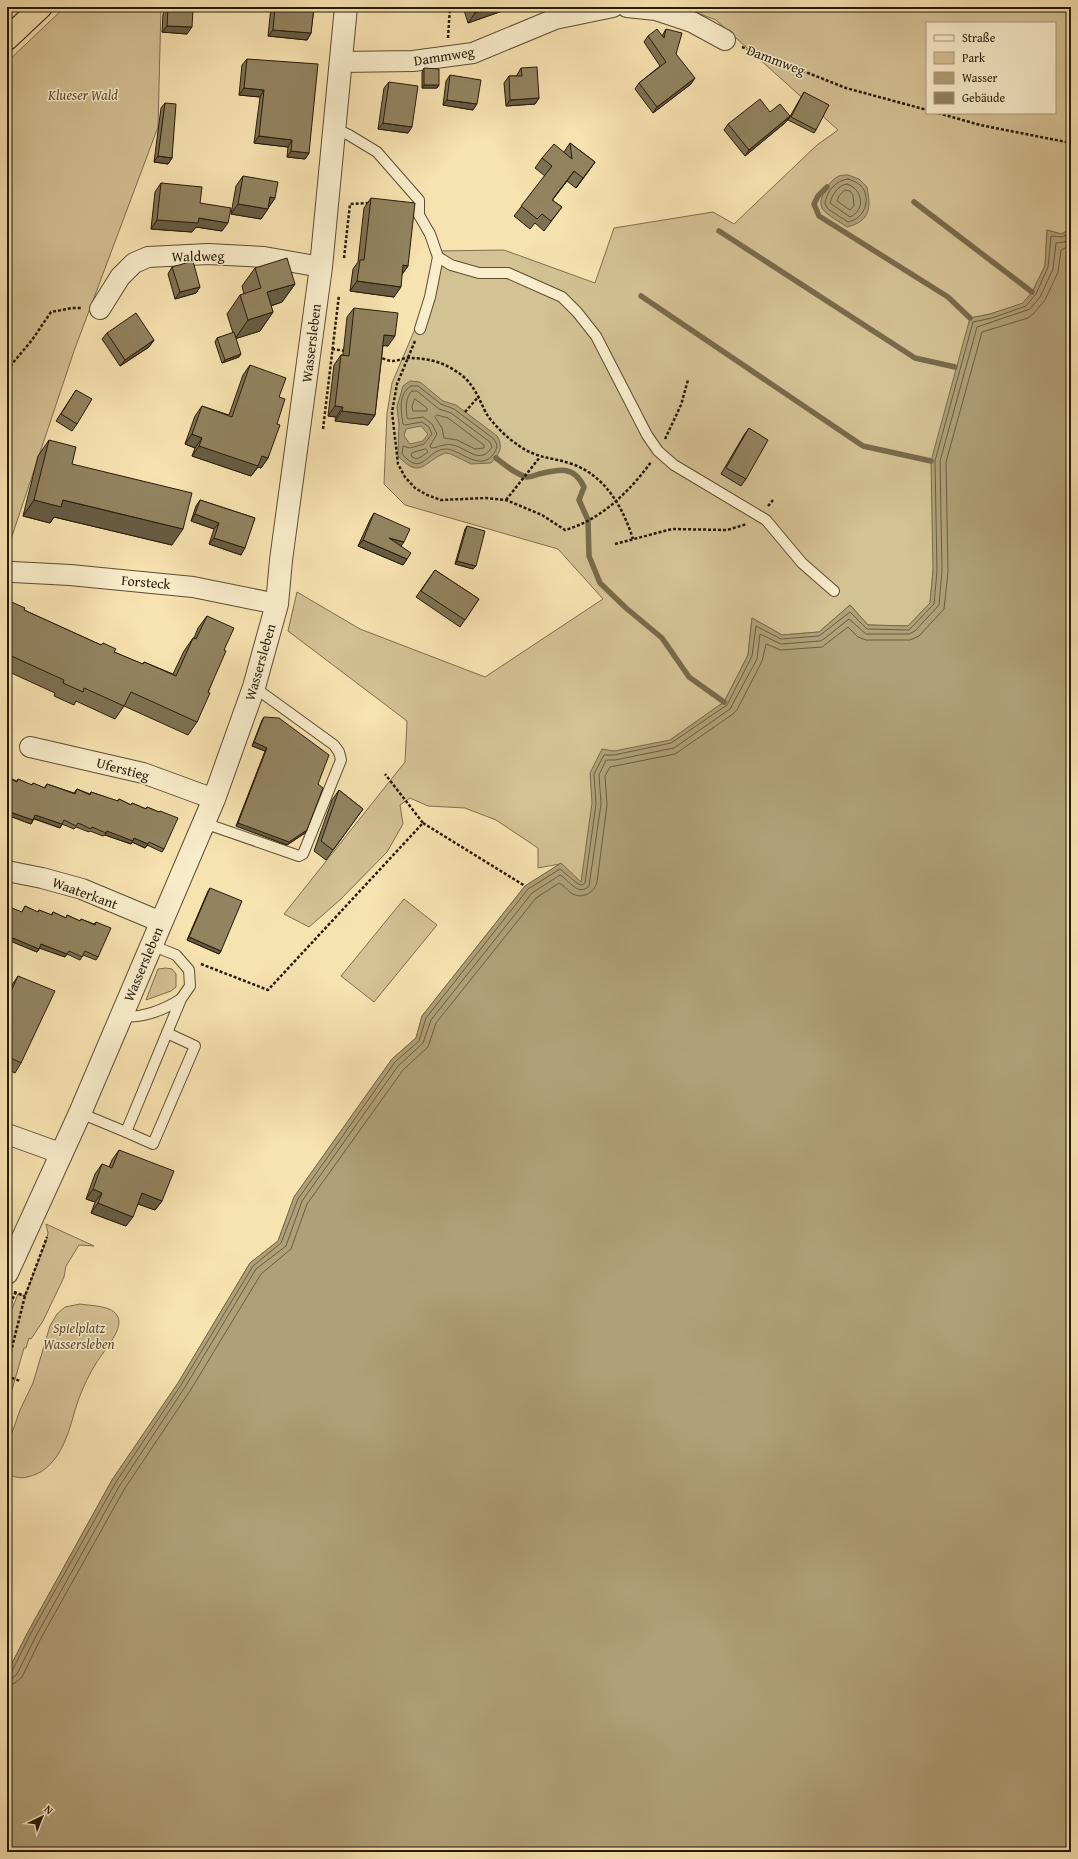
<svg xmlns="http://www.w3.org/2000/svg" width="1078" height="1859" font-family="'Gentium Book Plus',serif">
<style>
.green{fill:#d4c194;stroke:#7e6e4e;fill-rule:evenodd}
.water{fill:#b09f77;stroke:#796a4b;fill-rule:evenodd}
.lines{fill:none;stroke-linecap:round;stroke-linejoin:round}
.shore{stroke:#6c5c40;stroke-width:1}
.stream{stroke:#796a4b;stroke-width:5.5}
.service-casing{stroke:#5b4c33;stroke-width:12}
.minor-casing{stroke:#5b4c33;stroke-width:22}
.tertiary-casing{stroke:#5b4c33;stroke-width:24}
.trunk-casing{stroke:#271a09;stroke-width:24}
.path{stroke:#271a09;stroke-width:2.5;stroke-dasharray:3 2;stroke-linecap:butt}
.service{stroke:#faedcc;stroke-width:10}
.minor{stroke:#faedcc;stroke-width:20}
.tertiary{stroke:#faedcc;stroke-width:22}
.trunk{stroke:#f7e3b0;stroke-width:22}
.wall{fill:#7e7153;stroke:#271a09}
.shaded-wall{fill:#675c43;stroke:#271a09}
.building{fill:#938360;stroke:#271a09}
.labels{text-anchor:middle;stroke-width:3;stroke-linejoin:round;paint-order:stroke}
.street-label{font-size:14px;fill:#271a09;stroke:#faedcc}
.park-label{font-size:14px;font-style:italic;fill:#5b4c33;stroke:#faedcc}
</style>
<rect width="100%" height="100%" fill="#f7e3b0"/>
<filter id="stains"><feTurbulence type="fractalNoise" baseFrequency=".005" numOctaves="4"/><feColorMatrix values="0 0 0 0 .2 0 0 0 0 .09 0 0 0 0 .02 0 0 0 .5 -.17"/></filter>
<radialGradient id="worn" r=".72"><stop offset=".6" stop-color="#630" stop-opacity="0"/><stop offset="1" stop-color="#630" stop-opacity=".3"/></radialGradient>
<g class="green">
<path d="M65,7h96l-3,120 -84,224 -67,200v-489z"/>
<path d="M682,7h389v222l-10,5 -14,-4 -2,36 -13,26 -9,12 -33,10 -20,4 -37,253 -3,32 -22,23 -40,-1 -18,-20 -31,27 -37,3 -30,-17 -4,37 -24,47 -54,38 -663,1112v-179l21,-41 84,-152 66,-97 72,-120 28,-22 16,-44 98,-138 24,-21 6,-22 103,-130 35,-22 -22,4v-20l-42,-28 -31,-12 -37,-2 -18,-8 -10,7 3,19 -16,28 -46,47 -32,28 -25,-13 121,-152 2,-41 -119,-90 9,-39 63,37 125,48 118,-78 -45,-50 -153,-44 -21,-21 3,-71 5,-30 23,-54 11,-34 9,-44 69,-1 91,33 19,-55 99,-16 21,12 83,-79 21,-15 -122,-110zM927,23h128v90h-128z"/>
<path d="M404,899l33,26 -63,77 -33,-26z"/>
<path d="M166,968l6,1 4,5v13l-5,4 -25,9 12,-31z"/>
<path d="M46,1224l48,22 -15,-1 -13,21 -2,11 -21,44 -12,18 -2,-1 -3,10h-2l-17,59v-86l11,-27 7,2 21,-54 2,-9z"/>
<path d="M80,1304c11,2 33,1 38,13 6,13 -17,37 -23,48 -8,13 -15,29 -20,45 -7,26 -17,61 -48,67 -6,2 -15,0 -20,-4v-26l13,-37 13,-27 17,-57 7,-12 8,-7z"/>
</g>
<g class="water">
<path d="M848,175l11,4 8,8c4,20 4,34 -20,40 -8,-6 -20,-11 -25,-19 -5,-10 8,-28 17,-32 2,-1 6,-1 9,-1z"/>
<path d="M1071,229v1623h-1064v-179l21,-41 84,-152 66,-97 72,-120 28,-22 16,-44 98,-138 24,-21 6,-22 103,-130 36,-23 20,19 11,-79 -2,-30 12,-24 12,2 56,-11 54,-38 24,-47 4,-37 30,17 37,-3 31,-27 18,20 40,1 22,-23 3,-32 -2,-110 39,-143 20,-4 33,-11 9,-11 13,-26 2,-36 14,4z"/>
<path d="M410,381l10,1 23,19 13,4 41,31c7,12 2,18 -6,27l-20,1 -20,-10 -6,-1c-22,9 -24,27 -47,3l1,-32 -2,-17 6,-21zM421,426l7,8 -5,7 -13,3 -6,-8 2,-7z"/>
</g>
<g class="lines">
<g class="shore">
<path d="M848,179c6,2 13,5 16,11 6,13 -1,29 -16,32l-20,-13 -3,-5c1,-12 11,-24 23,-25z"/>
<path d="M847,184c16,5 19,26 3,33l-20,-14c2,-8 8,-18 17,-19z"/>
<path d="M845,190l5,1 3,4 1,11 -4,4 -13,-9 2,-5z"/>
<path d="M411,386h7l23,18 13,5 40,30 3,6c0,5 -3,8 -5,11 -14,15 -34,-8 -47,-7 -19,1 -22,29 -43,5l1,-8 7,2 14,-4 8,-10 -3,-7 -7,-5 -17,3 -2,-1c-2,-13 -5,-31 8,-38z"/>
<path d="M412,391h5l22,18 12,4 39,29 2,5c-12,19 -25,1 -39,-2 -9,-2 -15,3 -22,3l-1,-2 7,-12 -5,-10 -9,-7 -14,2 -2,-1c-1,-9 -2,-21 5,-27z"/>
<path d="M415,399l12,9v3h-14l-1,-4z"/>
<path d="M437,415l11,3 36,27v3l-9,1 -18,-9 -13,-2 -2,-10 -7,-11z"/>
<path d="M426,449l2,3 -7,5 -5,2 -5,-3 1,-3z"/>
<path d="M7,1674l5,-3 19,-38 85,-151 65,-97 72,-119 28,-23 17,-44 97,-137 24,-21 7,-23 102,-129 32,-20 18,15 4,1 3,-2 11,-79 -2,-30 10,-19h10l57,-12 56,-38 25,-49 4,-30 25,13 38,-3 31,-24 17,17 42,1 25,-26 3,-33 -2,-110 38,-139 19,-4 34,-12 10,-12 12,-27 3,-31 11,1 9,-4"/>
<path d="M7,1679l5,-1 5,-4 19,-38 84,-151 65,-98 71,-118 30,-23 16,-45 96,-135 25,-23 8,-23 101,-127 28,-18c9,5 18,22 29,11l12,-82 -2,-29 7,-15h9l59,-12 56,-39 27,-50 3,-25 21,10 39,-3 4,-2 25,-20 17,15h43l6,-3 24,-26 3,-34 -2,-110 37,-134 53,-18 10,-12 13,-28 3,-26 8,-1 7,-3"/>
<path d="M7,1685l8,-2 7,-6 19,-39 84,-150 65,-97 71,-117 30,-25 16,-45 96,-134 25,-23 8,-24 100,-125 23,-15c5,2 8,7 12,10 11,7 23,0 26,-11l10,-77 -2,-29 5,-9 65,-13 58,-40 4,-4 25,-49 4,-17 15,6 41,-3 26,-20 10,10 8,3h44l9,-4 25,-27 4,-37 -2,-110 36,-130 46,-14 6,-5 11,-13 13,-28 3,-22 10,-5"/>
</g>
<g class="stream">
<path d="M827,187l-9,9 -4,8 5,12 129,81 22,21"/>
<path d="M914,202l118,90"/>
<path d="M719,231l196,127 40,9"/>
<path d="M641,296l222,150 68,15"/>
<path d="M496,458c9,7 19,16 31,19 4,0 9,-2 12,-3 20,-5 35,-9 45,13l-5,13 9,20 1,36 11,27 26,25 36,30 27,39 35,25"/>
</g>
<g class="service-casing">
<g id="service">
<path d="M334,128l15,7 28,17 42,48v15l11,19 8,23 -8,40 -10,32"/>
<path d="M438,257l13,8 28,8h29l54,24 15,15 19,24 51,99 11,16 16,14 92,55 36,43 32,28"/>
<path d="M204,823l95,33 4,-2 38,-94 -2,-8 -5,-7 -80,-58"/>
<path d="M121,1016c20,3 43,-6 60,-17"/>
<path d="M80,1113l46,19 55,-133 9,-13 -1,-16 -13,-15 -25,-10"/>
<path d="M126,1132l27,12 42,-98 -28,-13"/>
</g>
</g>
<g class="minor-casing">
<g id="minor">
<path d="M627,7l29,3 36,12 33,18"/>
<path d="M340,62l73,-1 60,-8 82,-34 58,-12"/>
<path d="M100,309l20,-32 14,-14 14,-6 60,-3 56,3 57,10"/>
<path d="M13,572l57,3 123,12 84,17"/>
<path d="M30,747l113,26 71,26"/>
<path d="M7,871l35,7 40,11 79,33"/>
<path d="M7,1134l53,19"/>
</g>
</g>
<g class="tertiary-casing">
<path id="tertiary" d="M7,1273l73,-160 134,-314 40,-112 23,-83 4,-44 40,-293 25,-260"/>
</g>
<g class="trunk-casing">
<path id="trunk" d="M7,39l34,-32"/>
</g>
<g class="path">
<path d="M448,38l2,-31"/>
<path d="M742,47l104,41 81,22"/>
<path d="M938,113l42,12 91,18"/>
<path d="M344,258l6,-54 19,-1"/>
<path d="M415,341l-18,43 -5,28 6,52 7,13 10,11 12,7 14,5 45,-2 20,2 36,15 23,15c36,-10 65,-39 86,-68"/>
<path d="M332,349l14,2"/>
<path d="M378,356c4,2 10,5 15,5 5,0 10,-3 15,-3 16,0 33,3 46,12 19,11 23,25 32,43 7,11 21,25 32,32 19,14 34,12 54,19 34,12 51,44 61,75"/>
<path d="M7,370l25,-30 19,-28 21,-4h9"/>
<path d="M465,412l14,-16"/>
<path d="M323,429l16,-134"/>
<path d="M665,439l16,-34 7,-25"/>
<path d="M506,500l34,-43"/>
<path d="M768,506l5,-6"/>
<path d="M615,544l57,-15 55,1 20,-6"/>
<path d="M423,823l102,63"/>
<path d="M201,964l67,26 155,-167 -38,-49"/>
<path d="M14,1292l11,4"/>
<path d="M7,1313l9,-22"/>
<path d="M7,1367l18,-71 22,-59"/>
<path d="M7,1376l13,5"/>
</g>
<use href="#service" class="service"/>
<use href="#minor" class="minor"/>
<use href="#tertiary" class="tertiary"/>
<use href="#trunk" class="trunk"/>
</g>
<g class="wall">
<path d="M168,7l19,27 -25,-2 1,-18z"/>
<path d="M271,7h43l-3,26 -4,7 -39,-4z"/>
<path d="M463,7h44l-2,3 -37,13z"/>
<path d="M666,29l10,25 15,30 -38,29 -18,-24 4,-6 21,-17 -16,-24 4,-6h14z"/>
<path d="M247,59l62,94 -4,6 -18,-2 1,-10 -34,-4 6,-46 -21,-2 3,-30z"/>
<path d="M424,68l15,17 -2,3h-15v-16z"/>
<path d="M521,68l18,30 -4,6 -29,2 -2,-23 5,-7h8v-1z"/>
<path d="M450,75l23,35 -30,-5 3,-24z"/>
<path d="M389,82l19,51 -30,-4 6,-41z"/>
<path d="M804,92l12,38 -2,3 -26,-13z"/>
<path d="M165,103l7,55 -4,6 -14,-2 7,-54z"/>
<path d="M770,112l20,4 -4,6 -41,34 -21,-26 4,-6z"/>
<path d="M570,143l25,19 -19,26 -9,-7 -15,19 10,7 -18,24 -9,-8 -5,6 -16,-13 31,-40 -10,-8 7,-10 22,-6z"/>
<path d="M243,176l32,22 -14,21 -30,-5 5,-28z"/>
<path d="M161,183l39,20 22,28 -26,-4 -4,5 -41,-3 4,-37z"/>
<path d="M371,198l37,68 -6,8 -8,23 -44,-6 3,-22 5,-7 6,-54z"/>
<path d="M172,267l28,20 -4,6 -21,6 -7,-25z"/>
<path d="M255,268l40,16 -13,18 -11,4 2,6 -13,19 -24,7 3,19 -17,6 -7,-21 2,-4 16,-5 -6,-19 13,-19 4,-1 -2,-8z"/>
<path d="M354,308l34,38 -5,-1 -8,70 -7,10 -33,-4 1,-4 -8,-1 6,-51 7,-10h2l4,-38z"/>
<path d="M107,333l47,7 -5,7 -29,19 -18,-27z"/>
<path d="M250,365l29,32 -2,27 -9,34 -7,10 -3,-1 -7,9 -59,-20 3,-8 -10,-4 10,-28 7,-10 27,9 14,-40z"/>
<path d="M76,390l1,34 -5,7 -16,-10z"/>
<path d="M749,428l-3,51 -5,7 -20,-12 23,-39z"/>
<path d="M49,440l23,24 100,81 -118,-28 -4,6 -27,-7 15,-60z"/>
<path d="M200,500l55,18 -14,37 -32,-11 5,-15 -23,-8 5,-15z"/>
<path d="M374,513l27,33 6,13 -4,6 -45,-19 12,-26z"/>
<path d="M467,526l6,43 -18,-5 10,-35z"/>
<path d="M435,570l44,29 -19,28 -44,-30z"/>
<path d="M7,600l17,10 77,35 2,-2 11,9 28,12 2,-2 29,12 11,-23 9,-13h1l4,-10 9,-12 17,34 -27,72 -9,13 -64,-29 -9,13 -39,-18 -2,4 -20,-9 1,-3 -48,-22z"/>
<path d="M264,717l54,67 -11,46 -2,3 -18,12 -51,-19 29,-75 -13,-5 10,-26z"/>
<path d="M7,777l10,4 1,-2 13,6 2,-2 11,5 3,-4 27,9 3,-4 13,5 1,-2 26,9 2,-2 12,6 1,-2 14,6 1,-2 12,5 1,-1 4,38 -2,3 -15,-7 -2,3 -13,-6 -1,2 -26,-9 -2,1 -13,-5 -1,1 -13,-5 -2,2 -12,-5 -2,4 -26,-9 -3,5 -24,-9z"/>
<path d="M339,790l24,19 -37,51 -12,-9 18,-51z"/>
<path d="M210,888l11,63 -2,3 -32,-14 21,-49z"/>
<path d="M25,906l12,6 2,-2 12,5 2,-3 13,6 1,-3 13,6 1,-2 13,5 2,-2 2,35 -2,3 -13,-5 -3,5 -13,-6 -2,3 -25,-9 -3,4 -26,-11 11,-29z"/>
<path d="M18,976l3,87 -6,10 -8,-4v-74l5,-10z"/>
<path d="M119,1150l43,51 -7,9 -17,-6 -12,22 -35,-13 4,-11 -9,-3 9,-25 7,-10 7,3 3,-7z"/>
</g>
<g class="shaded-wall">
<path d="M492,7h15l-2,3 -37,13 7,-10z"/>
<path d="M167,26l25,1 -5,7 -25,-2z"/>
<path d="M273,30l38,3 -4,7 -39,-4z"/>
<path d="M695,78l-4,6 -38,29 4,-6z"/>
<path d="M424,85h15l-2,3h-15z"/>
<path d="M244,88l20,2 -4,7 -21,-2z"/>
<path d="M539,98l-4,6 -29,2 4,-6z"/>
<path d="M447,100l30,4 -4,6 -30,-5z"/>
<path d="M790,116l-4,6 -41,34 4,-6z"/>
<path d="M383,123l29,4 -4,6 -30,-4z"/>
<path d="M259,136l33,4 -4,7 -34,-4z"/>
<path d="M291,151l18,2 -4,6 -18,-2z"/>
<path d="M158,156l14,2 -4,6 -14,-2z"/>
<path d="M595,162l-7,10 -12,16 7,-10z"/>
<path d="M574,171l-7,10 -22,29 7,-10z"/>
<path d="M270,197l5,1 -7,10z"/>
<path d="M238,204l30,5 -7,10 -30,-5z"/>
<path d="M199,218l29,5 -6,8 -26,-4 -4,5 -41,-3 6,-9z"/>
<path d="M403,265l5,1 -7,10z"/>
<path d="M357,281l44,6 -7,10 -44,-6z"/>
<path d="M295,284l-13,18 -28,9 13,-19z"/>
<path d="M200,287l-4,6 -21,6 5,-7z"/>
<path d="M273,312l-13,19 -25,8 13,-19z"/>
<path d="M384,335l11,1 -7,10 -11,-1z"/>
<path d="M154,340l-5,7 -29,19 5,-6z"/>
<path d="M241,354l-2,3 -17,6 3,-3z"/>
<path d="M335,406l8,1 -7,10 -8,-1z"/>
<path d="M342,411l33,4 -7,10 -33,-4z"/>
<path d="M192,434l10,4 -7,10 -10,-4z"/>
<path d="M199,446l63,10 6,2 -7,10 -3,-1 -7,9 -59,-20z"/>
<path d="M34,500h29l120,29 -11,16 -118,-28 -4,6 -27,-7z"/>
<path d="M195,514l24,9 -5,6 -23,-8z"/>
<path d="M214,538l31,10 -4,7 -32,-11z"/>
<path d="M389,538l15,4 -5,7z"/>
<path d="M363,540l44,19 -4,6 -45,-19z"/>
<path d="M457,561l19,5 -3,3 -18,-5z"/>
<path d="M254,742l13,6 -2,3 -13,-5z"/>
<path d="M7,811l26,9 -2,4 -24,-9z"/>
<path d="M35,815l27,9 -2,4 -27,-10z"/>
<path d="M238,823l69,7 -2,3 -18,12 -51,-19z"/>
<path d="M107,831l27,7 14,6 -3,4 -13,-6 -1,2 -26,-9z"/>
<path d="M189,937l32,14 -2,3 -32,-14z"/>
<path d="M13,938l26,11 -2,3 -27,-11z"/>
<path d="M41,944l26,10 -2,3 -26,-9z"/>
<path d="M93,1189l9,4 -7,9 -9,-3z"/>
<path d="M142,1193l20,8 -7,9 -20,-7z"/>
<path d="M98,1203l35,14 -7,9 -35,-13z"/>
</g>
<g class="building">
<path d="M168,7l25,2 -1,18 -25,-1z"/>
<path d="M275,7h39l-3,26 -38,-3z"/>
<path d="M473,7h19l-17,6z"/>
<path d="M657,29l7,9 2,-9 16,4 -6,21 19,24 -38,29 -18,-24 27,-21 -18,-26z"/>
<path d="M247,59l71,5 -9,89 -18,-2 1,-11 -33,-4 5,-46 -20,-2z"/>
<path d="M537,67l2,31 -29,2 -1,-24h13l-1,-8z"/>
<path d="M424,68l15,1v16h-15z"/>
<path d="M450,75l31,5 -4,24 -30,-4z"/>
<path d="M389,82l29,4 -6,41 -29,-4z"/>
<path d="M804,92l25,13 -13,25 -25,-13z"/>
<path d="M760,99l10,13 10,-8 10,12 -41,34 -21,-26z"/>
<path d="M165,103l11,1 -4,54 -14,-2z"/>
<path d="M570,143l25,19 -12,16 -9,-7 -22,29 10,7 -11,14 -9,-7 -5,5 -16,-13 31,-40 -10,-8 12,-14 18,15z"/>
<path d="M243,176l35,6 -3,16 -5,-1 -2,12 -30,-5z"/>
<path d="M161,183l41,4 -2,16 31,5 -3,15 -29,-5 -1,5 -41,-3z"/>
<path d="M371,198l44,5 -7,63 -5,-1 -2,22 -44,-6 3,-21h4z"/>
<path d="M287,258l8,26 -28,8 6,20 -25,8 -8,-25 21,-7 -6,-20z"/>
<path d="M193,261l7,26 -20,5 -8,-25z"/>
<path d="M354,308l44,5 -3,23 -11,-1 -9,80 -33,-4 1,-4 -8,-1 6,-51 8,1z"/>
<path d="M136,313l18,27 -29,20 -18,-27z"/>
<path d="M234,332l7,22 -16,6 -8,-22z"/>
<path d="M250,365l36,13 -7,19 6,2 -8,25 3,1 -12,33 -6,-2 -4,10 -59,-20 3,-8 -10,-4 10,-28 30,11z"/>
<path d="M76,390l16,9 -15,25 -16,-10z"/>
<path d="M749,428l19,12 -22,39 -20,-11z"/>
<path d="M49,440l27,7 -4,17 120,29 -9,36 -120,-29 -2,7 -27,-7z"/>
<path d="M200,500l55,18 -10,30 -31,-10 5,-15 -24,-9z"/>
<path d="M374,513l36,16 -6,13 -15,-4 22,15 -4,6 -44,-19z"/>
<path d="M467,526l18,5 -9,35 -19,-5z"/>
<path d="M435,570l44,29 -14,21 -44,-29z"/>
<path d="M7,600l18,8 -1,2 77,35 2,-2 13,6 -2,3 29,12 1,-2 32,14 17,-38 3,1 11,-23 27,12 -10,22 2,1 -18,41 2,1 -13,29 -66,-30 -7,14 -40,-18 -1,4 -20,-9 1,-3 -57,-26z"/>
<path d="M264,717l15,1 50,37 -11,29 5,4 -16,42 -18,12 -51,-19 29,-75 -13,-6z"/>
<path d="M7,777l10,5 1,-3 14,6 1,-2 12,5 2,-4 28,10 2,-5 13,6 1,-3 27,9 1,-2 12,6 1,-2 14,6 1,-2 12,5 1,-1 18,7 -14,31 -15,-7 -1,2 -14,-6 -1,3 -26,-10 -1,2 -14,-6 -1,2 -13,-6 -2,3 -12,-6 -2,4 -27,-9 -2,5 -26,-9z"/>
<path d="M339,790l24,19 -30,41 -12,-9z"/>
<path d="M210,888l32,13 -21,50 -32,-14z"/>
<path d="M7,906l15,6 3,-6 13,6 1,-2 13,5 1,-3 13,6 1,-3 13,6 1,-2 14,6 1,-3 15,6 -13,29 -13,-6 -3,6 -13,-6 -2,3 -26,-10 -2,5 -26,-11 -4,9 -2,-1z"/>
<path d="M18,976l37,15 -34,72 -14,-7v-56z"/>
<path d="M119,1150l55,21 -12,30 -20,-8 -9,24 -35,-14 4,-10 -9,-4 9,-25 10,4z"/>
</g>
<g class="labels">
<g class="street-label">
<text transform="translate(444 56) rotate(-9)" y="5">Dammweg</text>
<text transform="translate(776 60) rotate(21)" y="5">Dammweg</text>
<text transform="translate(198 256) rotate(-1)" y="5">Waldweg</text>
<text transform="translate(311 343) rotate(-83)" y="5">Wassersleben</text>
<text transform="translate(146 582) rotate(5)" y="5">Forsteck</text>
<text transform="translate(260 662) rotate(-74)" y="5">Wassersleben</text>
<text transform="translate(123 769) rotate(15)" y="5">Uferstieg</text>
<text transform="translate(85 893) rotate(20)" y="5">Waaterkant</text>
<text transform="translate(143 964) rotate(-67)" y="5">Wassersleben</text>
</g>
<g class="park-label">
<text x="83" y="100">Klueser Wald</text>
<text x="79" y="1333">Spielplatz<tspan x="79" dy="16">Wassersleben</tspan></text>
</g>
</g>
<rect width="1078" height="1859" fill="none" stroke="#f7e3b0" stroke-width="24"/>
<rect x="8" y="8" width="1062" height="1843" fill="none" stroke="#271a09" stroke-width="2"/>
<rect x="12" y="12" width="1054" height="1835" fill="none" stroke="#271a09"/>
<rect x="926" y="22" width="130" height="92" fill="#faedcc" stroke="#a6997e"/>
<rect x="934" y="35" width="20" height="6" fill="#faedcc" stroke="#a6997e"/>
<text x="962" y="42" font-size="12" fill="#271a09">Straße</text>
<rect x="934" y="52" width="20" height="12" fill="#d4c194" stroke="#a6997e"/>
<text x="962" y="62" font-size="12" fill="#271a09">Park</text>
<rect x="934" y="72" width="20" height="12" fill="#b09f77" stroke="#a6997e"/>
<text x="962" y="82" font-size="12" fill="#271a09">Wasser</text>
<rect x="934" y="92" width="20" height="12" fill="#938360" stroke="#a6997e"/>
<text x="962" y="102" font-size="12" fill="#271a09">Gebäude</text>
<g transform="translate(42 1817) rotate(43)" stroke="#faedcc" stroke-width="3" paint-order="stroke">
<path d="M0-3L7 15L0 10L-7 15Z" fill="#271a09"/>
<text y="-6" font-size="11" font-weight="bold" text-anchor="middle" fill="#271a09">N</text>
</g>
<rect width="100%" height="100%" filter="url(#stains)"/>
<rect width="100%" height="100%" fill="url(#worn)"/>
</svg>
